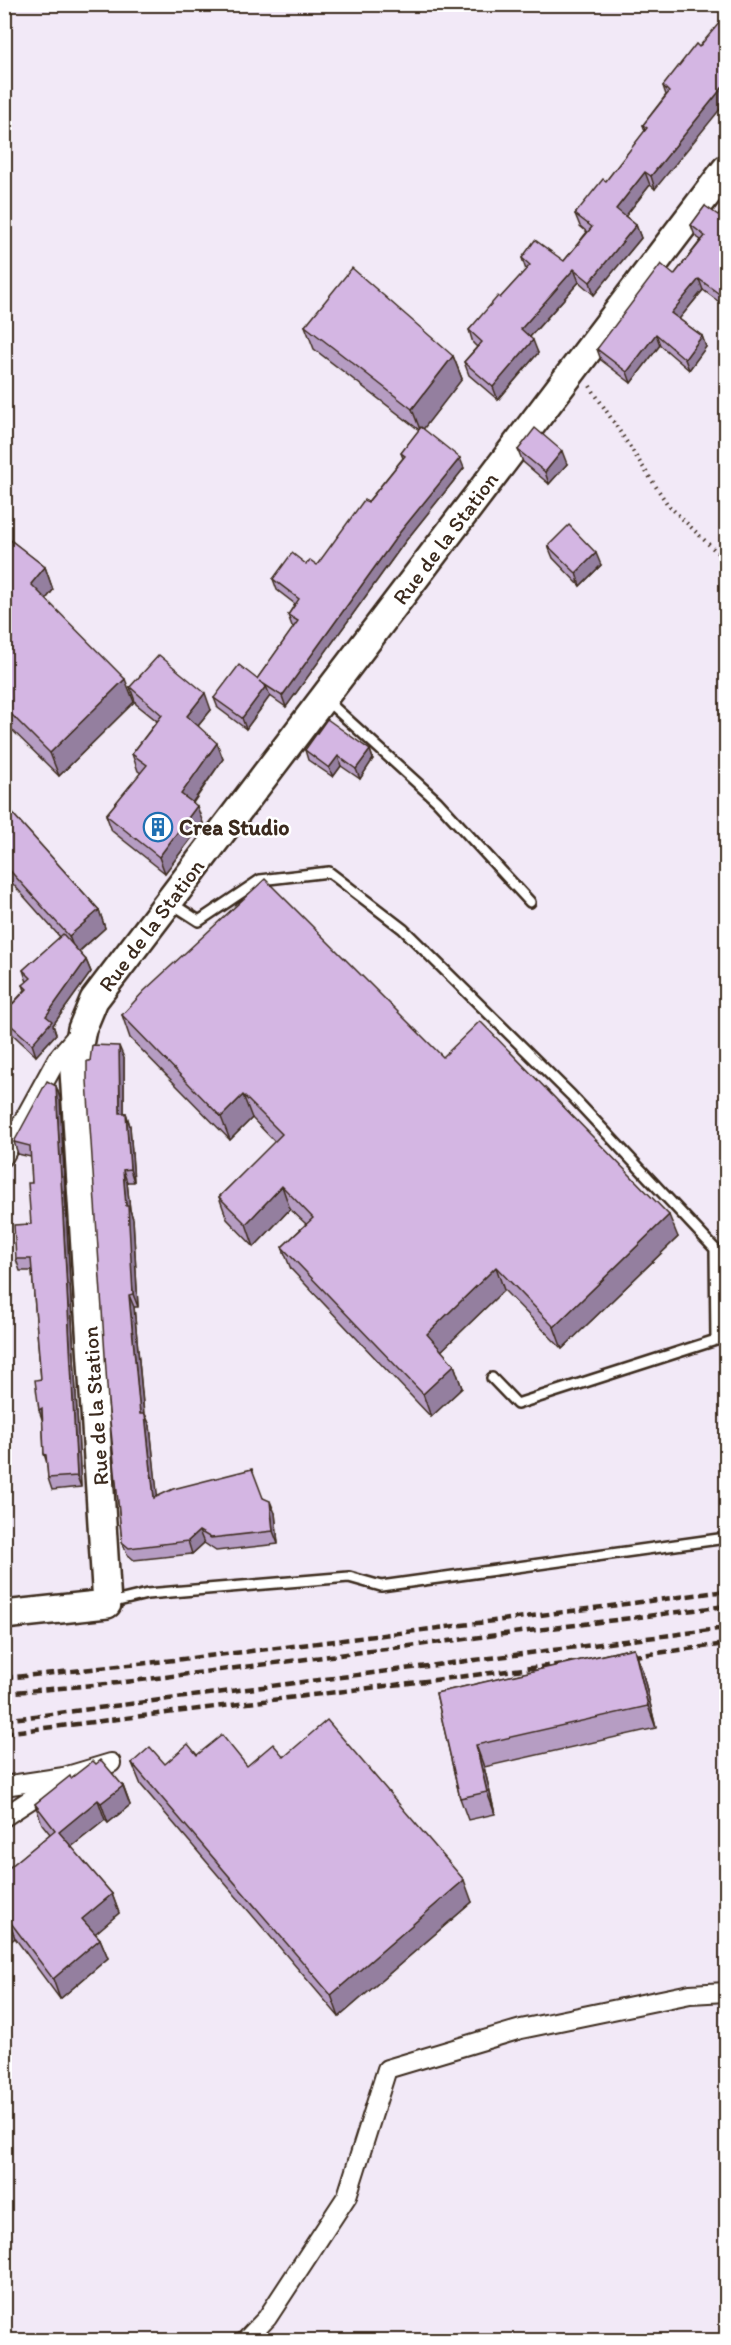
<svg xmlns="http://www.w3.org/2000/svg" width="731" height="2345" font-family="Itim,sans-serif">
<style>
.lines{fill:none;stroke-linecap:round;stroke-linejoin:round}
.lane-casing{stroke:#3b2a1e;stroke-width:14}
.street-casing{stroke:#3b2a1e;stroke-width:22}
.secondary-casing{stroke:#3b2a1e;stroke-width:32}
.path{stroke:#3b2a1e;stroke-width:4;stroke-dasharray:1.5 4.5;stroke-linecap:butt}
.lane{stroke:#fff;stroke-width:9}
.street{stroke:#fff;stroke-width:18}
.secondary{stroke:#fff;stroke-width:27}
.rail{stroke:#3b2a1e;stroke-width:4.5;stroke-dasharray:9 4.5;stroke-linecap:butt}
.wall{fill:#b69dc3;stroke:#3b2a1e;stroke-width:1.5}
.shaded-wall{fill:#947f9f;stroke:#3b2a1e;stroke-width:1.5}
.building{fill:#d4b6e3;stroke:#3b2a1e;stroke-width:1.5}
.labels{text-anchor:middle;stroke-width:5;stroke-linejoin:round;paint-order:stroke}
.street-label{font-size:22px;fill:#3b2a1e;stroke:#fff}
.poi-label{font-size:22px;font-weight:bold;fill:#3b2a1e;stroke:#fff;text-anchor:start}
</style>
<rect width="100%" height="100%" fill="#f2e9f7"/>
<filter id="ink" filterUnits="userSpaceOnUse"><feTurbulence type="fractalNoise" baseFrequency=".0167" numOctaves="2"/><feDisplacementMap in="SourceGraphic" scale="12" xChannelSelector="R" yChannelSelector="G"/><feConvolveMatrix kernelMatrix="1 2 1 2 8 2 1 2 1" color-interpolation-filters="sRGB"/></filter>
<g filter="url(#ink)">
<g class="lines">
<g class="lane-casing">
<g id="lane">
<path d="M325,699l112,102 93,101"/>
<path d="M171,903l28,18 61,-41 69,-8 74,57 168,166 144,154 1,91 -199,64 -25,-26"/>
<path d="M110,1603l37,-9 202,-17 32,9 345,-48"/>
</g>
</g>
<g class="street-casing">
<g id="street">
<path d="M4,1156l53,-97 22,-26"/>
<path d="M4,1786l60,-9 47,-14"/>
<path d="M4,1817l56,-37"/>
<path d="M246,2340l21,-22 80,-122 40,-127 134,-40 169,-35 36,-2"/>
</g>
</g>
<g class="secondary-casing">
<path id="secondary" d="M4,1615l103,-11 -33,-533 8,-42 12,-29 632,-831"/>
</g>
<path class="path" d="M590,386l78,119 58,56"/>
<use href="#lane" class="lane"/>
<use href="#street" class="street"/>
<use href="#secondary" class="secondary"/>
<g class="rail">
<path d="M619,1658l107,-14"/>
<path d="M4,1678c242,-24 482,-56 722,-87"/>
<path d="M4,1693l113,-10 609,-77"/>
<path d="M4,1720l722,-92"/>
<path d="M4,1733l568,-70"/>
</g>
</g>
<g class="wall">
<path d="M699,47l-44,142 -5,-4 -25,31 11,9 5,13 -47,57 -15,-13 -49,55 8,16 -40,47 -29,-25 -5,-13 13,-15 -4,-4 -4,-13 31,-32 26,-28 -4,-12 42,3 23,-29 -7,-6 -5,-12 31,-33 39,-50 -2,-6 23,-30 -3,-9z"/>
<path d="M705,206l21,101 -23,-17 -24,29 23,17 4,11 -17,23 -29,-25 -29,38 -30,-23 -4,-11 77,-74 27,-35 -6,-4 -4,-11z"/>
<path d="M305,326l148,30 9,23 -39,50 41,39 -60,75 -118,164 -16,-11 -24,33 -28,-21 -4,-10 43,-19 37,-52 -2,-1 -4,-11 7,-11 -18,-14 -4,-11 33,-15 11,1 86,-107 -2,-5 18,-23 -105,-81z"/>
<path d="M518,450l49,14 -18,20 -26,-22z"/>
<path d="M4,535l41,32 8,23 -7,9 88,103 -75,74 -55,-54z"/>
<path d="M548,546l53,19 -21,21 -27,-28z"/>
<path d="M130,687l81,23 -13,16 25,33 -30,44 10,20 -38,50 -53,-42 -6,-16 35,-42 -3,-2 -6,-17 25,-33 -21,-17z"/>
<path d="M305,750h65l3,9 -13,20 -19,-13 -8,11 -25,-17z"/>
<path d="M4,804l95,106 6,18 -26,24 7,8 5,12 -38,53 3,9 -20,22 -30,-28 -2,-4v-11l21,-23 -2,-5 4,-3 -4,-12 37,-33 -56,-63z"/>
<path d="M122,1015l321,42 235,180 -116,112 -58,-59 -63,61 13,14 8,23 -31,29 -140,-148 -9,-22 24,-23 -16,-15 -36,38 -27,-28 -8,-22 56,-55 -23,-24 -22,22 -100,-102z"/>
<path d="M124,1058v55h2l4,13 4,56h-7l3,28 3,9 5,88h-4l10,107h1l5,12 7,71 106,1 12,15 3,31 -62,7 -12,-8 -12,11 -58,6 -7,-6 -5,-12 -14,-141z"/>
<path d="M56,1086l4,12 21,389 -29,3 -4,-12 -1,-15 -3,-9 -3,-75 -9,-108h-12l-4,-12 15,-35 1,-41 -1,-26 -13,-3 -4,-12z"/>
<path d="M634,1648l8,22 14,58 -172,39 11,47 -27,6 -8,-22 -24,-105z"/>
<path d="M197,1755l50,11 37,-9 188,145 -133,115 -198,-232 -9,-22 33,1z"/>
<path d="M96,1764l27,22 7,19 -22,18 -3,-3 -34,27 41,47 7,19 -24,20 5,6 8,19 -48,41 -45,-61 -4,3 -7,-7v-62l46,-38 -8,-10 -7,-20 36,-26z"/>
</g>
<g class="shaded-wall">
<path d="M726,83v19l-71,87 -4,-13z"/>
<path d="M645,172l5,13 -29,37 -5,-13z"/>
<path d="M636,225l5,13 -47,57 -4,-13z"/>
<path d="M574,269l5,13 -54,60 -4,-13z"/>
<path d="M699,279l4,11 -28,34 -4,-11z"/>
<path d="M726,290v17l-4,-11z"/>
<path d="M656,334l4,11 -29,38 -4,-11z"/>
<path d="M702,336l4,11 -17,23 -4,-11z"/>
<path d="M533,340l5,13 -40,47 -5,-13z"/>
<path d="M453,356l9,23 -41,53 -9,-23z"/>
<path d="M562,451l5,13 -18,20 -4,-12z"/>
<path d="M460,458l4,10 -60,75 -118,164 -4,-11 118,-164z"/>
<path d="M596,553l5,12 -21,21 -4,-13z"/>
<path d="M45,567l8,23 -13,17 -9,-23z"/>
<path d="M125,679l9,23 -75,74 -9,-23z"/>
<path d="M266,686l4,10 -24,33 -4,-11z"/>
<path d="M205,693l6,17 -18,22 -6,-16z"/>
<path d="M217,743l6,16 -36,51 -6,-16z"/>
<path d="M370,750l3,9 -13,20 -4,-10z"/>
<path d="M338,756l3,10 -8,11 -4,-9z"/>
<path d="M197,806l6,17 -38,50 -6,-16z"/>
<path d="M99,910l6,18 -29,26 -7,-18z"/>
<path d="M86,960l5,12 -38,53 3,9 -20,22 -4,-12 14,-28z"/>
<path d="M119,1046l5,12v68l-4,-13z"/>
<path d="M56,1086l4,12 21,389 -4,-11z"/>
<path d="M243,1095l9,23 -22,22 -9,-23z"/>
<path d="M126,1113l4,13 4,56 -4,-13z"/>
<path d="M123,1170l4,12 3,28 3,9 5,88 -5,-13z"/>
<path d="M282,1186l8,23 -36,38 -8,-23z"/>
<path d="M669,1215l9,22 -116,112 -8,-22z"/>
<path d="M496,1267l8,23 -69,67 -8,-23z"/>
<path d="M129,1295l5,12 11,120 -5,-13z"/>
<path d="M454,1365l8,23 -31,29 -8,-23z"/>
<path d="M42,1408l1,14 -4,-12z"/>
<path d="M145,1414l5,12 9,85 -5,-13z"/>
<path d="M270,1501l5,12 3,31 -5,-13z"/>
<path d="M199,1531l5,12 -12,11 -4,-13z"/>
<path d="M634,1648l8,22 14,58 -8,-22z"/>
<path d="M476,1745l8,22 11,47 -8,-22z"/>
<path d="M123,1786l7,19 -22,18 -7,-20z"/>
<path d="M98,1800l7,20 -39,31 -7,-19z"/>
<path d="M464,1880l8,22 -133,115 -8,-22z"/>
<path d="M112,1894l7,19 -30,26 -7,-20z"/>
<path d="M8,1919l7,19 -4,3 -7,-18v-2z"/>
<path d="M100,1939l8,19 -48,41 -7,-20z"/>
</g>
<g class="building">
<path d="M720,22l6,5v56l-75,93 -6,-4 -29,37 20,16 -46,57 -16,-13 -53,60 12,11 -40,47 -29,-25 18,-20 -13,-12 29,-34 2,2 30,-33 -8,-7 13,-18 29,21 28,-34 -17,-13 28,-35 3,2 41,-53 -4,-3 26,-33 -6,-6 33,-42 3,3z"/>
<path d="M726,205v85l-4,6 -23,-17 -28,34 31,23 -17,23 -29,-25 -29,38 -30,-23 64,-85 13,11 31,-39 -14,-11 14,-19 13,9z"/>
<path d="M352,268l101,88 -41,53 -107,-83z"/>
<path d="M421,427l39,31 -60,74 -118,164 -23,-15 7,5 -24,32 -28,-20 25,-33 18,14 41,-58 -10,-6 11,-16 -26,-20 19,-26 14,11 4,-4 7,5 47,-65 4,2 37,-46 -4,-3z"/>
<path d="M535,428l27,23 -17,21 -27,-22z"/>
<path d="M569,525l27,28 -20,20 -28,-27z"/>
<path d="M4,535l41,32 -14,17 94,95 -75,74 -46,-46z"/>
<path d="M159,655l46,38 -18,23 30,27 -36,51 16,12 -38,51 -53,-42 41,-50 -15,-11 30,-39 -32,-28z"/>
<path d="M327,719l43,31 -14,19 -18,-13 -9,12 -24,-18z"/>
<path d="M4,804l95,106 -30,26 -65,-72z"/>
<path d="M265,879l178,178 37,-36 189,194 -115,112 -58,-60 -69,67 27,31 -31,29 -141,-147 31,-29 -31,-32 -36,38 -27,-27 63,-63 -39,-39 -22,22 -99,-102 22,-24z"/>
<path d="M63,934l23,26 -40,56 6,5 -20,23 -28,-25v-6l23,-24 -4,-4 8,-7 -8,-8z"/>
<path d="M92,1045l27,1 1,67h6l4,56 -7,1 3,36h2l5,88 -4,1 11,119h5l9,84 19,-9 79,-20 11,29 7,3 3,30 -62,7 -12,-7 -11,10 -59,7 -7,-6 -14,-141 -21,-320v-20h3z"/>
<path d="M47,1081l9,5 21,390 -29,2 -2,-23 -2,-1 -2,-46 -3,2 -4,-30 6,-1 -10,-120h-15l-2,-34 17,-1 -3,-41h4l-2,-37 -16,-4z"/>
<path d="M634,1648l14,58 -172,39 11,47 -27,6 -24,-105z"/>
<path d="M327,1720l137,160 -133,115 -199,-232 18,-16 15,17 23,-20 9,11 25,-20 25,31 26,-22 11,13z"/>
<path d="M101,1760l22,26 -22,17 -3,-3 -39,32 53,62 -30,25 18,20 -47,40 -45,-60 -4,2v-49l51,-42 -20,-26 35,-28 1,2 22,-17 3,3z"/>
</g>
</g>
<defs>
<g id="building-ring" transform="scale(1.5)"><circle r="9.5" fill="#fff" stroke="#1f6fb2" stroke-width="1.5"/><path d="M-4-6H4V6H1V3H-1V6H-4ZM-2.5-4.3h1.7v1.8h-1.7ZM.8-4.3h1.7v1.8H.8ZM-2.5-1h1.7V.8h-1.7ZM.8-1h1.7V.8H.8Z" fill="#1f6fb2"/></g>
</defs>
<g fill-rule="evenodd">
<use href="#building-ring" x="158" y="827"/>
</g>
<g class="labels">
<g class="street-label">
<text transform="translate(445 538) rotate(-53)" y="8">Rue de la Station</text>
<text transform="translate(151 925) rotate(-53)" y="8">Rue de la Station</text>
<text transform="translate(95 1406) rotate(-94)" y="8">Rue de la Station</text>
</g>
<g class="poi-label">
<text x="179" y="835">Crea Studio</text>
</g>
</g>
<rect width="731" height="2345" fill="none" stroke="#fff" stroke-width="24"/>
<rect x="12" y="12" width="707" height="2321" fill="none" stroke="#3b2a1e" stroke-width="2" filter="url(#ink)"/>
</svg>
